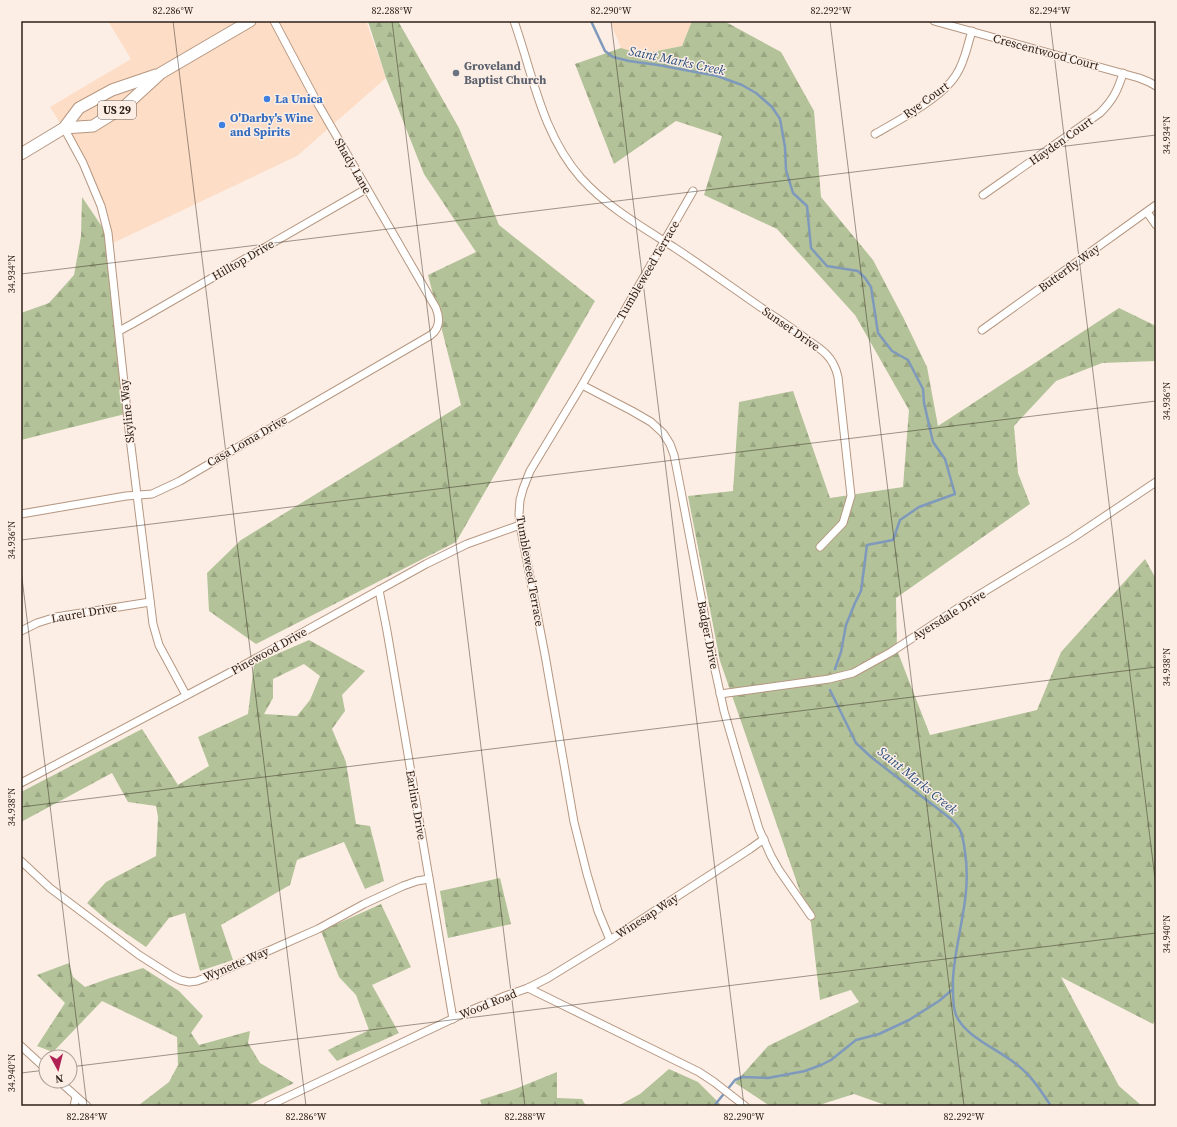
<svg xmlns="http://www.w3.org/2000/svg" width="1177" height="1127" font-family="'Source Serif 4',serif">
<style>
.built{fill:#fdddc6}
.forest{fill:url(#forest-firs);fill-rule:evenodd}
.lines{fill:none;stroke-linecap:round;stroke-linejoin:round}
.stream{stroke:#7f99bc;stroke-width:2.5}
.minor-casing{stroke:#b69781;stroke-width:9}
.primary-casing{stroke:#b69781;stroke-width:13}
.minor{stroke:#fff;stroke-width:7}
.primary{stroke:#fff;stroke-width:11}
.ticks{fill:none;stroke:#2d2119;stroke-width:1;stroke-opacity:0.45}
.worship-dot{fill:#6b7280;stroke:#fceee5;stroke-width:1.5}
.shop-dot{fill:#3f7fe0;stroke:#fceee5;stroke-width:1.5}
.labels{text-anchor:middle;stroke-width:3;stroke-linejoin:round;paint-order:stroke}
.shield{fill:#fceee5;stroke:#6b5e56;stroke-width:1}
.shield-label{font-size:11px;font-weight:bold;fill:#2d2119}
.street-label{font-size:12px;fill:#2d2119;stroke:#fceee5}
.worship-label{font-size:12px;font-weight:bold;fill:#5b616d;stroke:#fceee5;text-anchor:start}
.shop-label{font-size:12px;font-weight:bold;fill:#366cbe;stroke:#fceee5;text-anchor:start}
.water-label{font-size:13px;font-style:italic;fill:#294e7c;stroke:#fceee5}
.neatline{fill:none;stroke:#2d2119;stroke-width:1.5}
.ticks-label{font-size:10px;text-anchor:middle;fill:#2d2119}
</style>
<defs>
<pattern id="forest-firs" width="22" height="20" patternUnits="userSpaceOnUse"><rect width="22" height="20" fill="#b3c298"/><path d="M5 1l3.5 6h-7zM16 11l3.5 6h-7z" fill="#9aa682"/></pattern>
</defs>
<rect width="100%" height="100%" fill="#fceee5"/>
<g class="built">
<path d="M108,21h258l20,57 -89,78 -184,87 -38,-96 -25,-40 81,-48z"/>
<path d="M610,21h82l-10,25 -40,8 -21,-6z"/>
</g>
<g class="forest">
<path d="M368,21h30l61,107 40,97 96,76 -139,241 -200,102 -47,-33 -2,-38 34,-33 220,-135 -33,-130 48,-23 -52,-78 -38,-96z"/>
<path d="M692,21h32l57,31 33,59 7,86 52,63 31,59 23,48 11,59 181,-118 37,18v35l-54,2 -46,18 -42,45 4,47 12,31 -134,94 1,52 33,85 107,-25 24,-58 84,-93 11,20v439l-3,6 -92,-47 58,109 23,20h-254l-34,-12 -38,12h-46l-35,-23 33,-37 91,-44 -8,-12 -31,10 -9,-77 -91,-262 -32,-165 45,-5 6,-89 54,-11 37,107 73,-11 6,-77 -54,-95 -78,-86 -73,-34 18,-59 -46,-15 -62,43 -39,-100 46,-16 21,6 40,-8z"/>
<path d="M82,197l31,46 16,170 -108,27v-127l28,-10 25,-28 7,-39z"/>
<path d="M309,640l56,31 -23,24 3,16 -13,18 14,33 10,62 14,2 14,55 -19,8 -21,-47 -47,18 -7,25 -69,40 12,35 -33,11 -15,-58 -16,5 -23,29 -38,-26 -21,-18 19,-21 50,-26 2,-39 -2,-11 -28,-4 -16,-29 -91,49v-30l121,-63 36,56 31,-19 -11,-29 50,-23 6,-50zM304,664l16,12 -10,24 -13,16 -33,-2 9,-16v-19z"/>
<path d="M500,878l11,46 -63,14 -8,-47z"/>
<path d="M381,904l30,63 -39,18 27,48 -62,28 -9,-11 41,-20 -13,-35 -17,-18 -18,-46z"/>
<path d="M69,963l4,14 12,10 25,-9 33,-10 36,23 24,25 -12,17 8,12 51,-14 -2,12 12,20 34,20 -48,23h-106l-1,-1 30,-23 9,-17 -1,-28 -75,-36 -49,51 -16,-6 28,-43 -28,-28z"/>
<path d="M669,1069l29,13 23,23 -103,1 22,-12z"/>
<path d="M557,1072v26l25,1 4,7h-104l-2,-6 35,-11z"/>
</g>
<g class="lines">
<g class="stream">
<path d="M591,21l14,30 8,6 16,4 29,4 59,11 25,9 14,8 16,14 8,12 5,28 1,23 7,23 14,13 4,42 16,18 31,5 7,7 6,9 7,46 14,18 16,9 15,29 1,14 9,39 12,17 10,35 -36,13 -19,13 -7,20 -26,5 -6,46 -6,12 -9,22 -5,27 -6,17"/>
<path d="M830,690l26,53 15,14 80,62c3,3 6,6 8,9 4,7 5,16 6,24 7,45 -9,82 -12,126 0,10 -1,28 3,37 9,22 42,34 60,49 15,11 25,27 35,42"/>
<path d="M714,1106l21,-26 7,-3 26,1 37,-7 16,-6 10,-5 25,-20 23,-6 30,-14 30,-19 13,-11"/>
</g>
<g class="minor-casing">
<g id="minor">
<path d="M514,21c19,54 28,113 67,157 26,29 61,49 94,70 32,21 63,44 94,65 14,9 27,18 40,28 6,4 12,8 17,13 6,6 10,14 12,23l13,119 -8,27 -23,24"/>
<path d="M934,21l205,57 10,4 7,4"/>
<path d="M64,128l19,35 18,43 7,27 21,197 24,194 6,21 27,50"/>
<path d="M875,134c24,-14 67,-36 81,-59 9,-13 11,-29 16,-44"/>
<path d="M983,195l117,-82c13,-13 18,-23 23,-40"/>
<path d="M1147,212l9,13"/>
<path d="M982,330l174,-125"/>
<path d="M119,331l13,-7 234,-135"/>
<path d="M582,385l50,26 19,11 12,11 7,11 4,11 7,36 33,174 10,46 14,48 21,70 12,27 8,14 32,46"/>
<path d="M21,514l105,-18 26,-2 28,-13 251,-146c9,-7 9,-17 5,-27l-118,-204 -44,-83"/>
<path d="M379,590l8,41 66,388"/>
<path d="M21,631l16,-8 19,-6 94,-15"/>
<path d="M720,694l109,-15 24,-6 38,-21 81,-53 99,-60 85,-57"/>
<path d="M21,783l221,-117 184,-102 41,-20 53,-19"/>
<path d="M21,861l29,27 89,67 33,21 8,4 9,2 8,-1 19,-7 102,-45 46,-25 39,-18 14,-5 12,-2"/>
<path d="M610,940l-12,-29 -11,-37 -13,-52 -29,-167 -25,-130 -1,-11 1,-14 3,-11 7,-18 52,-86 111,-194"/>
<path d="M528,988l171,84 15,10 31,24"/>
<path d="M21,1046l25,23"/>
<path d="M59,1081l28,25"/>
<path d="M74,1106l2,-9"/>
<path d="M268,1106l199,-94 38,-16 23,-8 20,-10 62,-38 140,-91 14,-10"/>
</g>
</g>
<g class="primary-casing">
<g id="primary">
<path d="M64,128l29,-2 32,-20 36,-33 89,-52"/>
<path d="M21,154l43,-26 15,-20 33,-18 44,-15"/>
</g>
</g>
<use href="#minor" class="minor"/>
<use href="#primary" class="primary"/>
</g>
<path class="ticks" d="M173,21l133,1085M392,21l133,1085M611,21l133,1085M830,21l134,1085M1050,21l106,866M21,274l1135,-139M21,540l1135,-139M21,570l66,536M21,807l1135,-140M70,1067l1086,-134M21,1073l25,-3"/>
<circle class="worship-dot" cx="456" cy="73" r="4"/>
<g class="shop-dot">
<circle cx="267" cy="99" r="4"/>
<circle cx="222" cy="125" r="4"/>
</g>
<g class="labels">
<rect class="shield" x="98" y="101" width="38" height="18" rx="3"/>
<g class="shield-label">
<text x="117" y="114">US 29</text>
</g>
<g class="street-label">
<text transform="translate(1046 52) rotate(15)" y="4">Crescentwood Court</text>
<text transform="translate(926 100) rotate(-36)" y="4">Rye Court</text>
<text transform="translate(1061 141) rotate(-35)" y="4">Hayden Court</text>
<text transform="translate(353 166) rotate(60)" y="4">Shady Lane</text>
<text transform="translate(243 260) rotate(-30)" y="4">Hilltop Drive</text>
<text transform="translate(1069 268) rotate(-36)" y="4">Butterfly Way</text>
<text transform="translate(648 270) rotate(-60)" y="4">Tumbleweed Terrace</text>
<text transform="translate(791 329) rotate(35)" y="4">Sunset Drive</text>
<text transform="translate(127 411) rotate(-96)" y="4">Skyline Way</text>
<text transform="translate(247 441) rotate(-30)" y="4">Casa Loma Drive</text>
<text transform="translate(530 571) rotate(80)" y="4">Tumbleweed Terrace</text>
<text transform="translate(84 613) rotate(-10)" y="4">Laurel Drive</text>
<text transform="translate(949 615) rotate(-32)" y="4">Ayersdale Drive</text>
<text transform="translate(708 635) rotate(79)" y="4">Badger Drive</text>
<text transform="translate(269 651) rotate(-29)" y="4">Pinewood Drive</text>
<text transform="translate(416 805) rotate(80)" y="4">Earline Drive</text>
<text transform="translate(647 916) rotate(-33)" y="4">Winesap Way</text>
<text transform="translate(236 964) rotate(-23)" y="4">Wynette Way</text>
<text transform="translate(488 1004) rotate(-22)" y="4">Wood Road</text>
</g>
<g class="worship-label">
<text x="464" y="70">Groveland<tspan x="464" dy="14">Baptist Church</tspan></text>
</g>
<g class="shop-label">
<text x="275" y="103">La Unica</text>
<text x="230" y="122">O'Darby's Wine<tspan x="230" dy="14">and Spirits</tspan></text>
</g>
<g class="water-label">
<text transform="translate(677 60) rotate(12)" y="5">Saint Marks Creek</text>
<text transform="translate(918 780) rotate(39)" y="5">Saint Marks Creek</text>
</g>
</g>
<rect width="1177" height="1127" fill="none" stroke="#fceee5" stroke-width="44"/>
<g transform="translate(58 1069) rotate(173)"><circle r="19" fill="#fceee5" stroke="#a99c93"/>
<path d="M0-3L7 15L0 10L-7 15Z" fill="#b02052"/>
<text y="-6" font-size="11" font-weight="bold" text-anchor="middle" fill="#2d2119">N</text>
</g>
<rect x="22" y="22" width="1133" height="1083" class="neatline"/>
<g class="ticks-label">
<text x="173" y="14">82.286°W</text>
<text x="392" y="14">82.288°W</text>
<text x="611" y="14">82.290°W</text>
<text x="831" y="14">82.292°W</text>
<text x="1050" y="14">82.294°W</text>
<text transform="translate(1166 135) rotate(-90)" y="4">34.934°N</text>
<text transform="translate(11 274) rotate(-90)" y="4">34.934°N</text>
<text transform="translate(1166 401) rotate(-90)" y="4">34.936°N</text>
<text transform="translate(11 540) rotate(-90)" y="4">34.936°N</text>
<text transform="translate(1166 667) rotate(-90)" y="4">34.938°N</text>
<text transform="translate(11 807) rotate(-90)" y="4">34.938°N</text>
<text transform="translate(1166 934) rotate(-90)" y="4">34.940°N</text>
<text transform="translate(11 1073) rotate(-90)" y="4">34.940°N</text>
<text x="87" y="1120">82.284°W</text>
<text x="306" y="1120">82.286°W</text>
<text x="525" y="1120">82.288°W</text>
<text x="744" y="1120">82.290°W</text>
<text x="964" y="1120">82.292°W</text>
</g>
</svg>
